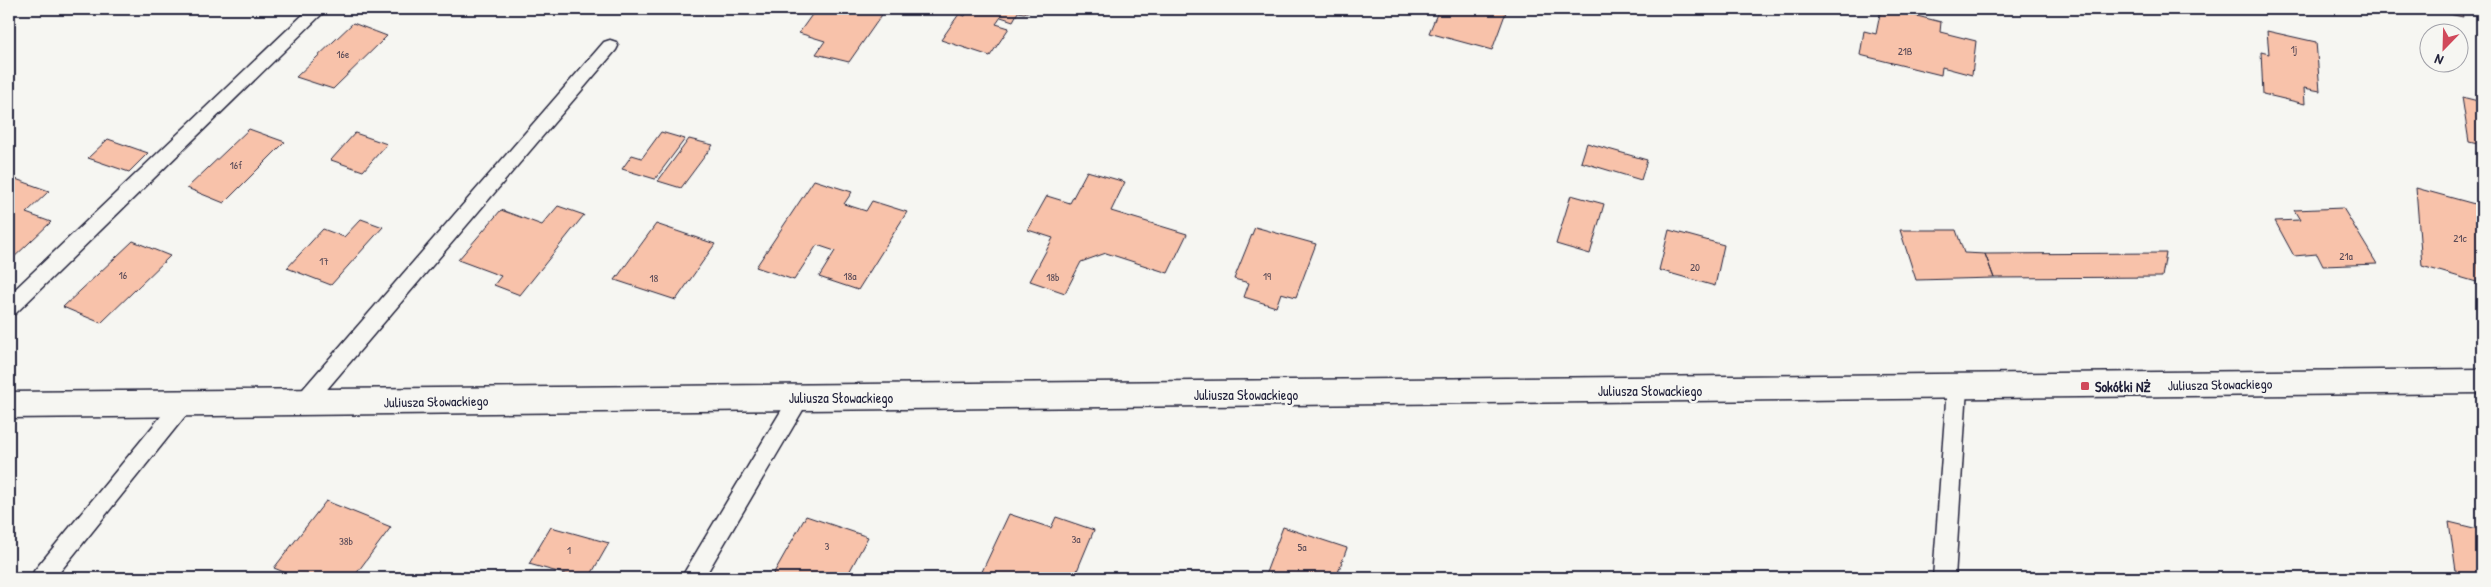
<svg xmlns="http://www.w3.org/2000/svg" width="2491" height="587" font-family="'Patrick Hand',sans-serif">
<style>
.building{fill:#f8c2aa;stroke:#22223b}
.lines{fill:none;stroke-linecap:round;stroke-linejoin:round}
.service-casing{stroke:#22223b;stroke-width:3}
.minor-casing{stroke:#22223b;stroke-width:3}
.service{fill:#f6f6f2;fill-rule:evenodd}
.minor{fill:#f6f6f2;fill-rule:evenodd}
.poi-dot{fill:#d1495b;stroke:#f6f6f2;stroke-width:2}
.labels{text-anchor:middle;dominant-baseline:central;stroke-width:5;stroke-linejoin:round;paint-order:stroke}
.number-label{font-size:11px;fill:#584a57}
.street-label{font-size:14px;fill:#22223b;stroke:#f6f6f2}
.poi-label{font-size:14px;font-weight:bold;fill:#22223b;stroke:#f6f6f2;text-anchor:start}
</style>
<rect width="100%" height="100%" fill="#f6f6f2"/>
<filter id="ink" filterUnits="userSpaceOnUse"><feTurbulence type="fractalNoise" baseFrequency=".02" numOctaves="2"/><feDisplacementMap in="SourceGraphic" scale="10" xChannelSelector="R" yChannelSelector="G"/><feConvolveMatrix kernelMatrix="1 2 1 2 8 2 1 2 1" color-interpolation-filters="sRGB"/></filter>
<g filter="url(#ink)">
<!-- building -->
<path class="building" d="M816 9H886L849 62 816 54 825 41 799 33Z
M969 9H1036L1024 13 1018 12 1013 21 1001 17 996 24 1009 28 990 56 941 40 959 14 965 16Z
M1439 9H1507L1492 50 1429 33Z
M1881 9H1889L1941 22 1940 32 1976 41 1972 75 1942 67 1941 75 1860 55 1864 31 1876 34Z
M2426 9H2461L2463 17Z
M353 23 387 36 333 89 296 77Z
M2267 31 2316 42 2320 91 2304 88 2305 104 2263 94 2261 52 2269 54Z
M2462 97 2482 102V145L2469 142Z
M249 129 285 142 224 203 187 188Z
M661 132 685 139 655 179 622 169 632 155 642 158Z
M355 133 387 144 363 171 331 160Z
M108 139 148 153 129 172 88 158Z
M689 139 713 145 681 188 658 181Z
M1587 143 1647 160 1641 180 1581 162Z
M1087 171 1125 182 1111 211 1187 234 1168 273 1106 253 1081 262 1065 293 1030 281 1053 238 1028 230 1047 196 1070 203Z
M10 177 49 191 26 213 51 222 9 262Z
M814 180 852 192 844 204 866 211 872 201 907 212 858 290 819 277 835 251 817 245 794 280 756 267Z
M2416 188 2482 206V263L2478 261 2480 283 2422 266Z
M1571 195 1604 204 1590 254 1556 244Z
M558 206 584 215 520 295 494 285 501 276 458 260 501 210 542 225Z
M2343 208 2377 264 2323 266 2317 254 2294 256 2275 221 2300 220 2294 210Z
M361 219 383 227 331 285 287 268 323 229 344 237Z
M656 224 715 244 676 300 615 280Z
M1255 227 1316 244 1296 297 1281 293 1276 307 1244 297 1249 283 1234 279Z
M1669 230 1724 245 1715 286 1659 270Z
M1900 230H1956L1964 253 1985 254 1994 278 1916 280Z
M133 241 170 256 101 323 63 307Z
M2166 253 2162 277 1994 278 1985 254Z
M326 501 391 527 353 578H298L274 568Z
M1009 514 1051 528 1056 517 1094 530 1074 578H979Z
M806 516 868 537 846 578H771Z
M2449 522 2482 530V578H2457Z
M551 527 609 543 589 578H579L529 564Z
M1283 527 1347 548 1336 578H1264Z"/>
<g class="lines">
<defs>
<path id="service" d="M309 9H327L16 313 9 315V295Z
M610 40 616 42 618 46 616 50 311 408 304 411 297 408 294 402 297 396 604 42Z
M1957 379 1964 382 1967 388 1955 578H1933L1947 388 1950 382Z
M800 388 807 391 810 397 807 403 704 578H681L793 391Z
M183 395 190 398 193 404 190 410 55 578H31L34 571 176 398Z"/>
<path id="minor" d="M2482 369V393L9 418V392Z"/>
</defs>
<!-- service casing -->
<use href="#service" class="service-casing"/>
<!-- minor casing -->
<use href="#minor" class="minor-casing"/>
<!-- service -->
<use href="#service" class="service"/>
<!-- minor -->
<use href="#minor" class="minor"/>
</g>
</g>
<!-- markers -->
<rect class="poi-dot" x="2080" y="381" width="10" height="10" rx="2.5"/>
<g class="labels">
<!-- number labels -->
<g class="number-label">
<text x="2294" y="49">1j</text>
<text x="1905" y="51">21B</text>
<text x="343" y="54">16e</text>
<text x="236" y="165">16f</text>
<text x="2460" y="238">21c</text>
<text x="2346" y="256">21a</text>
<text x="324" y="261">17</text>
<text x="1695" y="267">20</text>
<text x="123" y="275">16</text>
<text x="850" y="276">18a</text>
<text x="1267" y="276">19</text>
<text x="1053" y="277">18b</text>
<text x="654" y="278">18</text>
<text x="1076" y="539">3a</text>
<text x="346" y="541">38b</text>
<text x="827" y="546">3</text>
<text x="1302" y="547">5a</text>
<text x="569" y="550">1</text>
</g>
<!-- street labels -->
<g class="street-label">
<text transform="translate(2220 384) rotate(-1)">Juliusza Słowackiego</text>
<text x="1650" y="390">Juliusza Słowackiego</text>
<text x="1246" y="394">Juliusza Słowackiego</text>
<text x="841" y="397">Juliusza Słowackiego</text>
<text transform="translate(436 401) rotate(-1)">Juliusza Słowackiego</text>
</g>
<!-- poi labels -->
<g class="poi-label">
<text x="2095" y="386">Sokółki NŻ</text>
</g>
</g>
<!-- margin -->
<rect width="2491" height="587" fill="none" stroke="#f6f6f2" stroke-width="30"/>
<rect x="15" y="15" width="2461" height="557" fill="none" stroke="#22223b" stroke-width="2" filter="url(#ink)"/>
<!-- north arrow -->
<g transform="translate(2444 48) rotate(203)"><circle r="24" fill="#f6f6f2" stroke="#a1a1a9"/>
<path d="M0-4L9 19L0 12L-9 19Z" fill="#d1495b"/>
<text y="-8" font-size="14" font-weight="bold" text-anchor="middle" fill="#22223b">N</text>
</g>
</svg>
